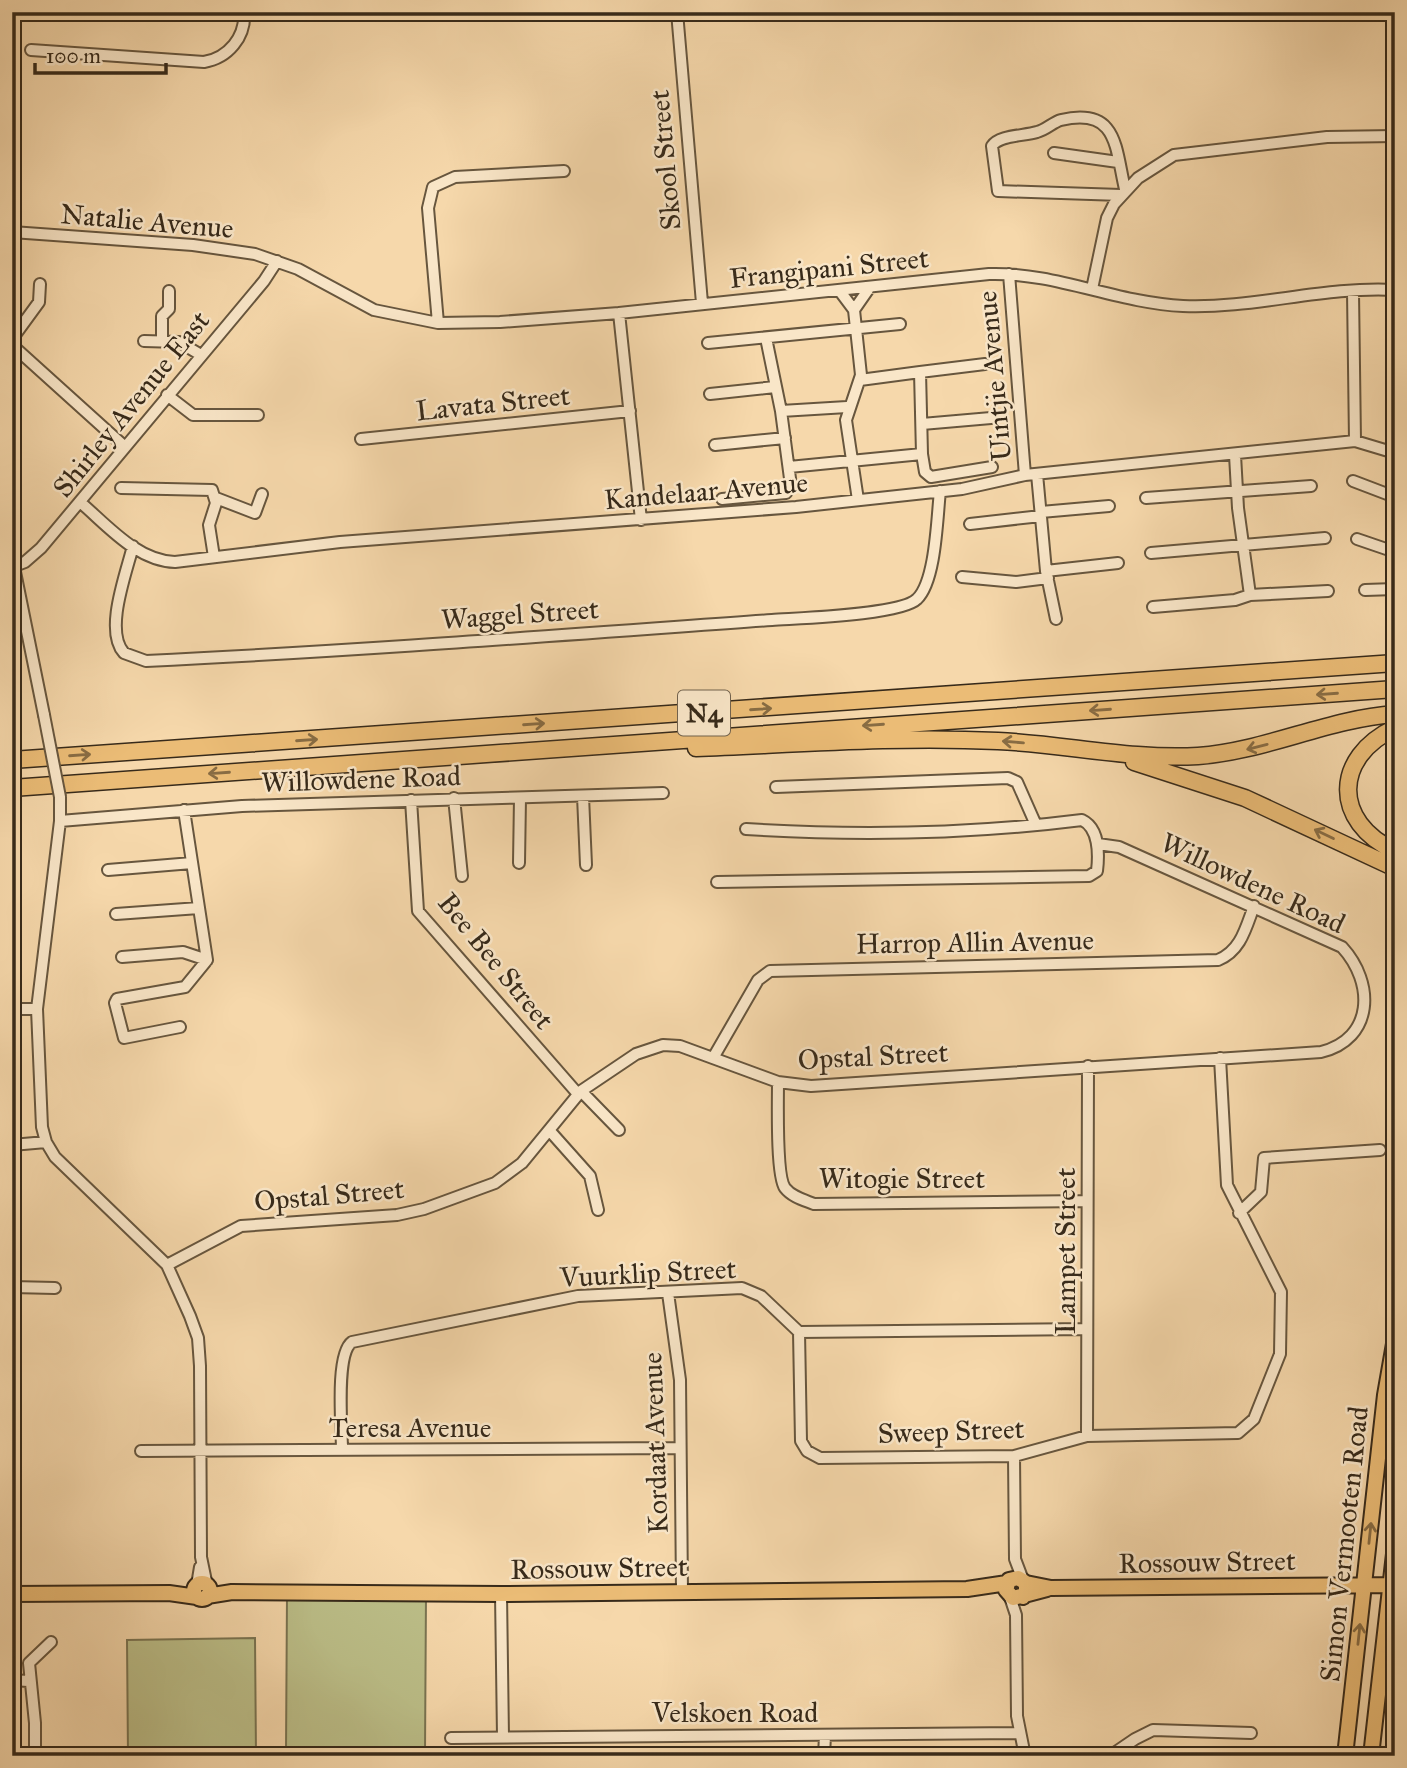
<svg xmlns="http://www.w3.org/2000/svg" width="1407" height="1768" font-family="'IM FELL Great Primer',serif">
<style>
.green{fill:#bcbf89;stroke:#7a7452;stroke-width:2}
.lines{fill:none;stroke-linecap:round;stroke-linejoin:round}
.minor-casing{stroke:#67563e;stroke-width:14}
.major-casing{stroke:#372a1a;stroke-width:18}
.highway-casing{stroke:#372a1a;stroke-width:19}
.minor{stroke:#f9e6c8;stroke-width:10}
.major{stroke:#ebbc76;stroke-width:14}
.highway{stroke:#ebbc76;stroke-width:16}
.minor-bridge-casing{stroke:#67563e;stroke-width:14;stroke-linecap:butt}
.minor-bridge{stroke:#f9e6c8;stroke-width:10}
.oneway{stroke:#886c43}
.labels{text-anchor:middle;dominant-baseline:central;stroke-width:5;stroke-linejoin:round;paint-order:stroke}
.shield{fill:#f9e6c8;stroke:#71624e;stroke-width:2}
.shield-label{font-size:26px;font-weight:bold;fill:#372a1a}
.street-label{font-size:28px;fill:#372a1a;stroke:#f9e6c8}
</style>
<rect width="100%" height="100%" fill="#f6d8ab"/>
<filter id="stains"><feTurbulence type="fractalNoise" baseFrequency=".00286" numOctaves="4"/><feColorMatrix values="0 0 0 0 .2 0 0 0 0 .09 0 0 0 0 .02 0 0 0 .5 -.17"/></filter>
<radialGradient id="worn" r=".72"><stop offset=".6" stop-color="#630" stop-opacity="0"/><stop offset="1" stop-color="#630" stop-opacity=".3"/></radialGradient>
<!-- green -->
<path class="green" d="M287 1595H426L425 1752 286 1751Z
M255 1638 256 1756H128L127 1640Z"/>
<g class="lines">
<defs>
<path id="minor" d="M677 12 702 303
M31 50 204 62C228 58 246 37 244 12
M1054 153 1118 162
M1121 195 998 191 992 146C999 135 1024 136 1037 132 1046 130 1053 122 1061 120 1118 107 1115 147 1125 189
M12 232 193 245 255 254 298 269 374 310 438 323 500 322 619 313 989 274C1055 272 1117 303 1183 306 1253 309 1324 286 1395 290
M1009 274 1025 475
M1092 289 1107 218 1114 204 1138 178 1174 155 1327 137 1395 136
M839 290 854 310 861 375 846 420 858 500
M1353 292 1355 441
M854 310 870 287
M619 313 641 520
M438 323 428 208 433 187 455 177 564 171
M12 339 39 302 40 284
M144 341 179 342 201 355
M162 341V316L169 309V291
M708 343 900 324
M12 345 125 447
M860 380 920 372
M710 394 775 387
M167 395 193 415H258
M781 411 847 407
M922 424 991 418
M361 439 630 411
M715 445 785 438
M922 454 920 372 985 364
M1235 455 1238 508 1250 595 1328 591
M789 467 922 454 925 472 931 477 992 467
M1037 474 1046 571 1056 619
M1353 481 1395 497
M121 488 212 490 216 503 209 525 214 557
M216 498 255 513 262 494
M1146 498 1311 486
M722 499 786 493 791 486 781 411 766 338
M80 502C107 525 137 561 175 562L340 542 796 507 962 489 1025 475 1355 441 1395 453
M1041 512 1109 506
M970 524 1041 516
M1357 539 1395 552
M133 546C126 574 104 631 124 653L146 661C355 651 563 635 772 620 799 618 901 615 917 599 936 581 937 517 940 491
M1151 553 1325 538
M12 567 25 562 41 548 264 281 277 261
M14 567 44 715
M1046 571 1118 563
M962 577 1016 582 1048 578
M1365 590 1395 589
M1153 607 1235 600 1250 595
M776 787 1008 778 1017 782 1036 825
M583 796 586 865
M60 797V821L37 1009 42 1127 46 1142 55 1157 167 1265 190 1316 198 1338 200 1366 201 1557 207 1586
M454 798 462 876
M411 800 418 911 578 1094
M60 821 242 806 663 793
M519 863 520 798
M108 870 192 863
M717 882 1089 876 1097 871C1099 854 1099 828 1082 820 971 834 857 836 746 829
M116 914 199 908
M122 957 183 952 207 960
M12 1009H37
M180 1027 124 1038 115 1003 117 999 185 987 207 960 184 810
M713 1058 758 980 770 971 1218 960C1241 951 1246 927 1254 906
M778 1082C778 1101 776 1176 785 1188 792 1197 804 1200 814 1204L1087 1201
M581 1091 619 1130
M549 1130 590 1176 598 1210
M12 1145 46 1142
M1239 1213 1261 1192 1264 1158 1380 1150
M167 1265 241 1226 397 1215 424 1209 495 1183 522 1163 581 1091 636 1054 663 1045 680 1046 778 1082 811 1086 1321 1052C1374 1039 1375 983 1342 947L1119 847 1098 844
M12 1287 55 1288
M668 1293 680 1380 682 1591
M799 1332 801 1441 807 1451 820 1458 1014 1456 1087 1436 1238 1433 1254 1419 1280 1354 1281 1292 1227 1185 1220 1058
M1087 1436 1088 1066
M342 1450C342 1428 335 1354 352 1342L578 1296 742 1288 761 1296 799 1332 1087 1329
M141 1451 680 1448
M1014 1456 1015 1559 1023 1580
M197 1585 200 1567
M501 1594 503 1737
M1010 1597 1016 1615 1017 1716 1025 1756
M12 1680 28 1681
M451 1738 1018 1733
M35 1756V1723L29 1663 51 1642
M824 1756 825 1735
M1110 1756 1135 1739 1153 1730 1251 1733"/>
<path id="major" d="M1026 1583 1051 1588 1390 1585
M194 1591a8 8 0 1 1 16 0a8 8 0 1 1-16 0Z
M12 1594 169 1593 197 1597
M207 1596 232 1592 501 1594 967 1589 1007 1583
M1023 1597 1026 1592V1583L1018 1578 1009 1580 1006 1590 1013 1598 1047 1589
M1345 1756 1385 1395 1395 1338
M1371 1756 1395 1545"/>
<path id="highway" d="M1395 728C1333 757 1332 822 1395 851
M696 748C797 744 897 736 998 741 1065 744 1131 760 1198 756 1266 751 1327 719 1395 714
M12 760 1395 663
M1134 762 1245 798 1395 868
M12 788 1395 689"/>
</defs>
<!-- minor casing -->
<use href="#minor" class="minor-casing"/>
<!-- major casing -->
<use href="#major" class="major-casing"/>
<!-- highway casing -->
<use href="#highway" class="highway-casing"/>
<!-- minor -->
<use href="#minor" class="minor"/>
<!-- major -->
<use href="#major" class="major"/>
<!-- highway -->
<use href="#highway" class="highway"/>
<defs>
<path id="minor-bridge" d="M44 715 60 797"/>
</defs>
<!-- minor-bridge casing -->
<use href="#minor-bridge" class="minor-bridge-casing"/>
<!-- minor-bridge -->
<use href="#minor-bridge" class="minor-bridge"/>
</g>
<!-- one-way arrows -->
<defs><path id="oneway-shaft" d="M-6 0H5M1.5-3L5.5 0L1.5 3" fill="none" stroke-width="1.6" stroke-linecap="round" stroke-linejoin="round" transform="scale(1.75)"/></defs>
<g class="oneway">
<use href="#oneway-shaft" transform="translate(1327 694) rotate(176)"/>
<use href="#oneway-shaft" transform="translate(761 709) rotate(-4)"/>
<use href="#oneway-shaft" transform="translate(1100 710) rotate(176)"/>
<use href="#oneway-shaft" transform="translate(534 724) rotate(-4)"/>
<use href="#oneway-shaft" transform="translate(873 725) rotate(176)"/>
<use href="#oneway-shaft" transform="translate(307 740) rotate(-4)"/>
<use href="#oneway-shaft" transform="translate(1013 742) rotate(-175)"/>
<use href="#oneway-shaft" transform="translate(1257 747) rotate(166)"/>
<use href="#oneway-shaft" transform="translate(80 755) rotate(-4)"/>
<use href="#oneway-shaft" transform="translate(219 773) rotate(176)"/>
<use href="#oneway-shaft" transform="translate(1324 834) rotate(-154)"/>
<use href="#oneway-shaft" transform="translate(1370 1533) rotate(-84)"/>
<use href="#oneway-shaft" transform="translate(1359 1634) rotate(-84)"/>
</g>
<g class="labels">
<!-- shield labels -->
<rect class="shield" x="678" y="690.5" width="52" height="45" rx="5"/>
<g class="shield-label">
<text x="704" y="713">N4</text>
</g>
<!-- street labels -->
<g class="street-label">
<text transform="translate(665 160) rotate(-95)">Skool Street</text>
<text transform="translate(147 221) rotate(5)">Natalie Avenue</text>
<text transform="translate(829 268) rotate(-6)">Frangipani Street</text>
<text transform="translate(994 376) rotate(-95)">Uintjie Avenue</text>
<text transform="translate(493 403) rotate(-6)">Lavata Street</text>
<text transform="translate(131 404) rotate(-51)">Shirley Avenue East</text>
<text transform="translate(706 491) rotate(-5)">Kandelaar Avenue</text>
<text transform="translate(520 614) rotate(-4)">Waggel Street</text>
<text transform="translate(361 779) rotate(-2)">Willowdene Road</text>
<text transform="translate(1253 883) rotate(25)">Willowdene Road</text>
<text transform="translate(975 942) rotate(-1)">Harrop Allin Avenue</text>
<text transform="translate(496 961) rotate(51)">Bee Bee Street</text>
<text transform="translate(873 1056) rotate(-3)">Opstal Street</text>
<text x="902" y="1178">Witogie Street</text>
<text transform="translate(329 1195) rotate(-5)">Opstal Street</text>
<text transform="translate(1065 1251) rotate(-90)">Lampet Street</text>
<text transform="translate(648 1273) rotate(-3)">Vuurklip Street</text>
<text x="410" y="1427">Teresa Avenue</text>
<text transform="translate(951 1431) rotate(-2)">Sweep Street</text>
<text transform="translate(655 1443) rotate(-92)">Kordaat Avenue</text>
<text transform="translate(1344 1544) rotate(-84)">Simon Vermooten Road</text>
<text transform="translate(1207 1562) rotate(-1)">Rossouw Street</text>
<text transform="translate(599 1568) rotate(-1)">Rossouw Street</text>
<text x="735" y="1712">Velskoen Road</text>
</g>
</g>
<!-- margin -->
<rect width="1407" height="1768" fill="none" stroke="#f6d8ab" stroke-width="42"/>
<rect x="14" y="14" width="1379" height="1740" fill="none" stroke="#372a1a" stroke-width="3.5"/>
<rect x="21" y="21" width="1365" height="1726" fill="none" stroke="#372a1a" stroke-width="2"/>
<!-- scale -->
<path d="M35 63v10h131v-10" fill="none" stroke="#372a1a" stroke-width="3.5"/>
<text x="46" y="63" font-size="21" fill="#372a1a" stroke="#f9e6c8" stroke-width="5" paint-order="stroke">100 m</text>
<rect width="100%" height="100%" filter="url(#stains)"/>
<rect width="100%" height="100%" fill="url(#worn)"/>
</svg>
